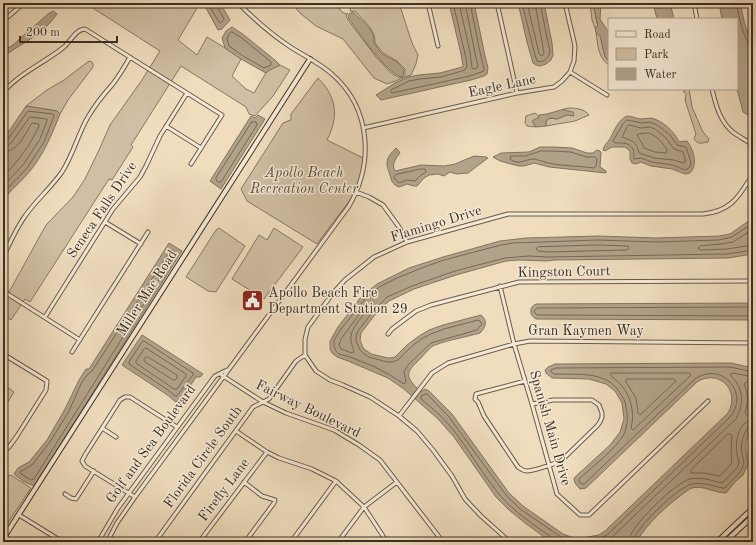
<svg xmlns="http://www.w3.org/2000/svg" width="756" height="545" font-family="'Old Standard TT',serif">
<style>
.green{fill:#d0bfa4;stroke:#867764}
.water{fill:#b2a289;stroke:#827460}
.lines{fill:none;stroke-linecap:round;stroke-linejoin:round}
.shore{stroke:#766856;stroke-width:1}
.street-casing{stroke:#685a4a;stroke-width:5}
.secondary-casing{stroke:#3b2f23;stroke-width:6}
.street{stroke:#f5e9d5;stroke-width:3}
.secondary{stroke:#f5e9d5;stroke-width:4}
.labels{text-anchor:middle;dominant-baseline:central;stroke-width:3;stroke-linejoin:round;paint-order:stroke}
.street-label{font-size:14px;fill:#3b2f23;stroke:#f5e9d5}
.park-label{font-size:14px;font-style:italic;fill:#594c3d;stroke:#f5e9d5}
.poi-label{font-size:14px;fill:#3b2f23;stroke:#f5e9d5;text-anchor:start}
</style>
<rect width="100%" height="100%" fill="#efddbe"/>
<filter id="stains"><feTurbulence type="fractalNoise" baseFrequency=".005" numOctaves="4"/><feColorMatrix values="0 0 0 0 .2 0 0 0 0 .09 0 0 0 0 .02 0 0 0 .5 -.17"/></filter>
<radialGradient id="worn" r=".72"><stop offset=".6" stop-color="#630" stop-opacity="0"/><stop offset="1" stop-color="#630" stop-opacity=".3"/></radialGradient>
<!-- green -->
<path class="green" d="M85 3H200L178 40 197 55 207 37 225 48 241 59 232 76 246 89 254 93 267 71 280 65 290 70 273 96 255 116 249 114 246 107 181 66 131 145 133 147 112 180 109 179 30 302 25 299 11 320 3 315V303L46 225 73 197 85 179 99 150 110 125 142 80 160 51Z
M291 3H335L342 12 346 14 348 13 346 16 348 20 376 57 391 73 398 77 402 78 405 76V69L397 61 383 53 375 43C376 30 364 21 356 12L350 11 351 6 350 3H395L401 9 412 43 418 55 416 64 411 75C403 77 395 82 387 84L374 78 343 39 316 26 301 14Z
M590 3H593V4L598 27 595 28 592 20Z
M596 33 600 35 605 57 609 62V65C598 58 598 45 596 33Z
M89 61 92 62 93 64V67L68 100 60 114 57 111 26 106 47 90 64 80Z
M318 78C337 97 339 117 327 140L365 159 356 192 317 244 247 201 241 189 283 123 291 120V114Z
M686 89H689L692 107 703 132 709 139 708 142C702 143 698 145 694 139L696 134 685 100 686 94 683 91H685Z
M569 108C576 108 585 109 589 115L575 121 546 126V121L550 118 557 119 567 115 564 109Z
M535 113 539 116 533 123 536 127 527 126 525 123 526 116Z
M219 228 245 246 216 292 208 291 186 277 216 230Z
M274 228 303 247 264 299 232 279 259 235 267 240Z
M4 385 14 392 3 410V387Z
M11 475 31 488 3 530V478Z"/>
<!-- water -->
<path class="water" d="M205 3H220L230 20 222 29 218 30 206 8Z
M449 3H474L485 56 488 68 487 74 484 76 471 80 381 100 376 95 395 83 408 77 419 75 440 73 462 67 463 66 461 54Z
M518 3H544L552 43 553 55 551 60 546 64 540 66 536 65 533 63 527 42Z
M593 3H601L600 19 609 33V62L605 57 600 36 596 33 595 28 598 26Z
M653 3H670L674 19H657Z
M719 3H740C743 14 745 33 753 41V118L743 112 737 89V19H722Z
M53 11 57 14C54 18 51 22 47 26 34 39 17 46 3 57V48L10 47 14 44 48 14Z
M350 13H354C360 18 372 29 374 37 374 38 374 42 374 43L382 54 397 62 404 70 403 76 402 77C386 74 359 32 349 19L348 16Z
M232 27 244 35 276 61 280 65 268 71 266 73 241 59 225 48 222 38 226 31Z
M26 106 57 111 60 114C52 134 44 154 30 171 21 182 10 190 3 201V140Z
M564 109V110L573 112 574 116 567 115 557 119 550 118 546 121V126L536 127 532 121 539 117V115L547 114Z
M258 115 265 119 221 189 210 181 251 116 255 118Z
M627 116C632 116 637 119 642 119 645 119 648 118 651 118 662 120 675 132 679 142L687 141C694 150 698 165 690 173L685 174 672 169 651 166 641 162 636 164 632 163 630 159V151L625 147H612L605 151 603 150C604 145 607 143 610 139 614 131 618 120 627 116Z
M540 147H553L572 148 587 153H593L597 150 600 151 601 153 600 167 606 171V173L549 167 534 163 524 166H519L511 164 500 161 493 157 501 153 529 152Z
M396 148 398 150 400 153C396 158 391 164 395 171L421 165 444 166 455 164 474 156 486 157 488 158 468 173 456 174 450 172 444 176 438 174 429 175 424 178 417 186H414L407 184 399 187C392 184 392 182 390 175 385 162 386 158 396 148Z
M753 218V254L728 258 554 260 547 261 519 260 506 261 456 275 414 289 389 301 374 316 361 333 360 340 363 348 371 354 388 358H391L395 357 407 345 419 336 429 330 443 325 481 315C488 321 486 327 480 333 466 337 448 340 435 345 430 347 425 354 421 358 405 373 404 376 421 392L425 389 429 391 452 414 509 493 523 506 563 534 574 538H582L599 535 605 531 728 413C741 391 719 368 697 382L586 488 580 489 575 483 574 478 610 445 620 432 624 419 622 403 615 391 606 384 589 379 552 378 546 373 545 370 548 367 555 364 731 363 753 368V427L747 438 746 442V452L748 464 743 475 736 481 726 493C715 493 703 485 692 488 689 489 686 492 684 493 666 506 648 523 636 542H551L525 523 509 510 496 497 454 437 438 419 404 389 388 378 348 361 337 357 332 353 330 349V341L338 327 354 306 362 296 377 284 409 268 443 257 500 241 526 238 598 236 656 238 719 236 730 234Z
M169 243 182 251 34 486 23 481 14 474 18 468 29 462 47 440 65 409 79 380 86 369H89Z
M753 303V320L536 319C529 315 529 307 536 304Z
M142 335 203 374 200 377H196L184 395 176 402 166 394 122 365Z"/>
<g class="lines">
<!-- shore -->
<path class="shore" d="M209 3 210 7 219 22 221 23 224 19 217 6V3
M453 3 466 58 467 66 465 70 462 71 441 77 420 79 409 81 391 90V92L392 93 470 76 484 71V68L481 57 470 3
M459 3 470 52 472 68 474 69 477 68 478 66 476 58 465 3
M522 3 535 55 537 61C543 63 548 59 550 52L540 3
M527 3 539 53 540 55 542 56 544 53 535 3
M737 3C737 10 744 41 750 44 751 44 752 44 753 44
M232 32 242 38 271 62V65L264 68 243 56 229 46 227 39 229 34Z
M627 120 642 123 650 122 657 125 670 135 677 145 686 147 691 162 690 167 687 169 685 170 673 165 652 162 641 158 634 159C634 156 634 152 633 149 630 142 621 143 615 143L613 141 623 124Z
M252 122H256L257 125 221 182H218L216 180V178Z
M629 125 641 128 650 127 655 129 666 138 674 149 683 152 685 159V162L683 163 674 160 654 158 639 153C636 140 633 142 622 137L627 127Z
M649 133C657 136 663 143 667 150L666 153 655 152 644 148C643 143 638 138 637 135L639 134Z
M3 141H6L8 139 28 111 53 114 54 116 44 142 27 168 6 190 3 194
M3 146H7L11 143 30 117 47 119V121L40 139 23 165 3 186
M541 151H552L571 152 586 157H595L597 159 596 166 594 168C580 166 566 166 553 164 546 163 540 160 534 159 525 159 519 166 510 159L511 156H525Z
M3 152C18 152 25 134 32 123L39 124V126C30 146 18 161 3 177
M421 169H425L426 172 421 175 415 181 407 180 399 183 395 179 394 177 395 175Z
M753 223 732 237 719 240 656 242 598 240 513 243 501 245 444 260 424 267 397 278 379 287 365 299 341 329 334 340V346L336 351 339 354 350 357 375 367 390 375 404 384 406 382 404 372 408 365 431 343 477 330 482 324 480 321 478 320 444 329 431 334 421 339 410 348 398 360 392 362H387L369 357 363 353 360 350 356 341V336L358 331 371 314 387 297 412 286 455 271 505 258 529 256 547 257 727 254 753 250
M753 229 733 242 720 244 700 246 698 248 700 250 727 249 753 245
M598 245 628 246 629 249 627 250 547 252 538 251 536 249 538 247Z
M172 250 175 252V254L34 479 31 480 21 474 20 472 32 465 50 442 69 411 82 382 88 374 92 371 170 251Z
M753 307 537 308 534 311 535 313 537 315 753 316
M363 311 364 314C358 322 349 331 351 342 352 345 353 348 354 352L352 353 341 349 339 345 341 339 361 312Z
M144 341 193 373V375L177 396H175L168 390 129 364V362L142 342Z
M146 348 186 374V376L177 389H174L136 363V361L144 349Z
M146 357H148L177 375V378L175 380H173L145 362 144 360Z
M611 373H689L691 375 633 430 631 428C635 413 631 396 621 385 618 381 614 379 611 376Z
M627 379H674L676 381 640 415 638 413 636 398 626 382Z
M753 383 746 382 744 384C749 395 748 403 745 413L747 415 753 414
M728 434H730L732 436 731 452 732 463 720 476 704 473H691V470Z
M553 542 551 537C533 524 514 512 499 494 484 476 472 455 458 436 448 422 435 410 421 399V396L425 394H427L449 417 506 495 520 509 561 537 573 542H581
M582 542 600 539 608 534 728 419C752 395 722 360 695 379L584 484H582L579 482V479C591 468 617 448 624 434 628 424 628 417 626 407 626 401 623 398 620 393 607 370 576 375 554 374L551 372V370L556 368 730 367 753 372
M605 542 612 537 736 419C744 404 744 388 731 376V374L733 373 753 377
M628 542C629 527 676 482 690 479 701 477 711 480 721 483L723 482C727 478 738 469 739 463 739 460 737 457 737 454 735 442 738 421 753 420
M633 542C634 529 679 486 692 484 702 482 713 486 723 488H725C730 482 741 473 743 466 745 462 743 458 742 454 740 443 743 436 748 427L753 425"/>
<defs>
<path id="street" d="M428 3 438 46
M497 3 517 93
M694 3 697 19
M3 21 24 3
M570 72 607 95
M712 89C716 106 720 122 734 133 740 137 747 141 753 145
M3 92C20 73 44 63 64 47 70 42 76 29 85 29L222 115 191 164
M166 126 201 148
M363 128 517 93 554 87 562 81 570 72 574 61 575 46 565 3
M356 192 369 197 383 205 399 227 407 242
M105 222 141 244
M3 257C9 245 15 231 23 219 34 202 50 189 62 172 73 155 78 134 88 117 95 105 103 95 112 85 119 76 125 66 130 57
M500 286 514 344 532 404 557 494 580 515H589L708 401
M3 291 80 340
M45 317 113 209 140 177 146 166 160 136 187 93
M388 334 392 329 416 311 431 305 519 282 753 281
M72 352 148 232
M3 354 47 381 46 390 17 436 9 447 3 452
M220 374 263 402 286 413 334 430 359 445 380 460 443 542
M525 381 476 394 475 399 478 402 484 416 518 467C521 469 523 471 527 471 533 471 554 464 561 461L597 426 600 422 602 417V413L599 405 592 400H553L532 404
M399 416 432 373 448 363 514 344 530 341 753 343
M102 428 116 437
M236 431 267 452 279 458 312 469 336 481 364 507 387 542
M244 482 262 496 275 500 274 503 245 542
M65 494 71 498 76 499 94 471
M135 497 85 466 82 461 85 455 120 400 125 397H130L177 427
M19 515 58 539 64 542
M98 542 118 508 212 380 215 376 227 370
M107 542 117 523 135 497 349 206C374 163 371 109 333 75 320 63 304 56 289 46 271 34 254 19 238 3
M155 542 253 407 269 399 296 361 305 355
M199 542 267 452
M291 542 336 481
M338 542 364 507 397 482
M510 542 481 516 465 499 452 476 433 450 417 431 399 416 370 397 343 385 330 380 316 371 305 355V339L308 327 333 293 345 280 374 257 407 242 508 214H703C732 211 739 196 753 174"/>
<path id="secondary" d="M3 539 310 59
M717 542 753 508
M725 542 753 516"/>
</defs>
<!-- street casing -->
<use href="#street" class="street-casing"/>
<!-- secondary casing -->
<use href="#secondary" class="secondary-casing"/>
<!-- street -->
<use href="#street" class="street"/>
<!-- secondary -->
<use href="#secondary" class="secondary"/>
</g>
<!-- icons -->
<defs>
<symbol id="civic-square" viewBox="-11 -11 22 22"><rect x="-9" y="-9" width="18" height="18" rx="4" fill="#8f2418" stroke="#f5e9d5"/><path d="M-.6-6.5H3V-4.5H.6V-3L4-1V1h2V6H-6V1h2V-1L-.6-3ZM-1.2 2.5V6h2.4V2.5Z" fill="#fff"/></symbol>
</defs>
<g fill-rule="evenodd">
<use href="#civic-square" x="240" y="288" width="25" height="25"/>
</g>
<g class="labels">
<!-- street labels -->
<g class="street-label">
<text transform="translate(502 86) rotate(-12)">Eagle Lane</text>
<text transform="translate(102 210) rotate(-56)">Seneca Falls Drive</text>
<text transform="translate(436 224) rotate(-17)">Flamingo Drive</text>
<text transform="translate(564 272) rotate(-1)">Kingston Court</text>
<text transform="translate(147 293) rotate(-57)">Miller Mac Road</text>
<text x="586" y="331">Gran Kaymen Way</text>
<text transform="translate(308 409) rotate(26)">Fairway Boulevard</text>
<text transform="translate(550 428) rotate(74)">Spanish Main Drive</text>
<text transform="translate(151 444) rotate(-54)">Golf and Sea Boulevard</text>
<text transform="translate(203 457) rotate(-54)">Florida Circle South</text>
<text transform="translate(224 490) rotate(-53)">Firefly Lane</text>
</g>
<!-- park labels -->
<g class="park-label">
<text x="304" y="173">Apollo Beach<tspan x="304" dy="16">Recreation Center</tspan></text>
</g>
<!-- poi labels -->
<g class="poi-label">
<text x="268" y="293">Apollo Beach Fire<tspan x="268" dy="16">Department Station 29</tspan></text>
</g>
</g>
<!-- margin -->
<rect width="756" height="545" fill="none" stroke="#efddbe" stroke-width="16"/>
<rect x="4" y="4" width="748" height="537" fill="none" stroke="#3b2f23" stroke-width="2"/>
<rect x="8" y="8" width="740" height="529" fill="none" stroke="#3b2f23"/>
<!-- legend -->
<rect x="608" y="18" width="130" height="72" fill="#f5e9d5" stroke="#ab9f8e"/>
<rect x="616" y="31" width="20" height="6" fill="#f5e9d5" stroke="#ab9f8e"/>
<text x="644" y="38" font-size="12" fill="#3b2f23">Road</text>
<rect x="616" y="48" width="20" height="12" fill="#d0bfa4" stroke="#ab9f8e"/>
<text x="644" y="58" font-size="12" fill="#3b2f23">Park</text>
<rect x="616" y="68" width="20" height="12" fill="#b2a289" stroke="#ab9f8e"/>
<text x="644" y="78" font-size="12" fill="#3b2f23">Water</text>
<!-- scale -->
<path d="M20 36v6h97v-6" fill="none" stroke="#3b2f23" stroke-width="2"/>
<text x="26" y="36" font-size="12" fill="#3b2f23" stroke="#f5e9d5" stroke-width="3" paint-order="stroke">200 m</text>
<rect width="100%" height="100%" filter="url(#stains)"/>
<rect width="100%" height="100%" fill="url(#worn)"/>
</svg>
